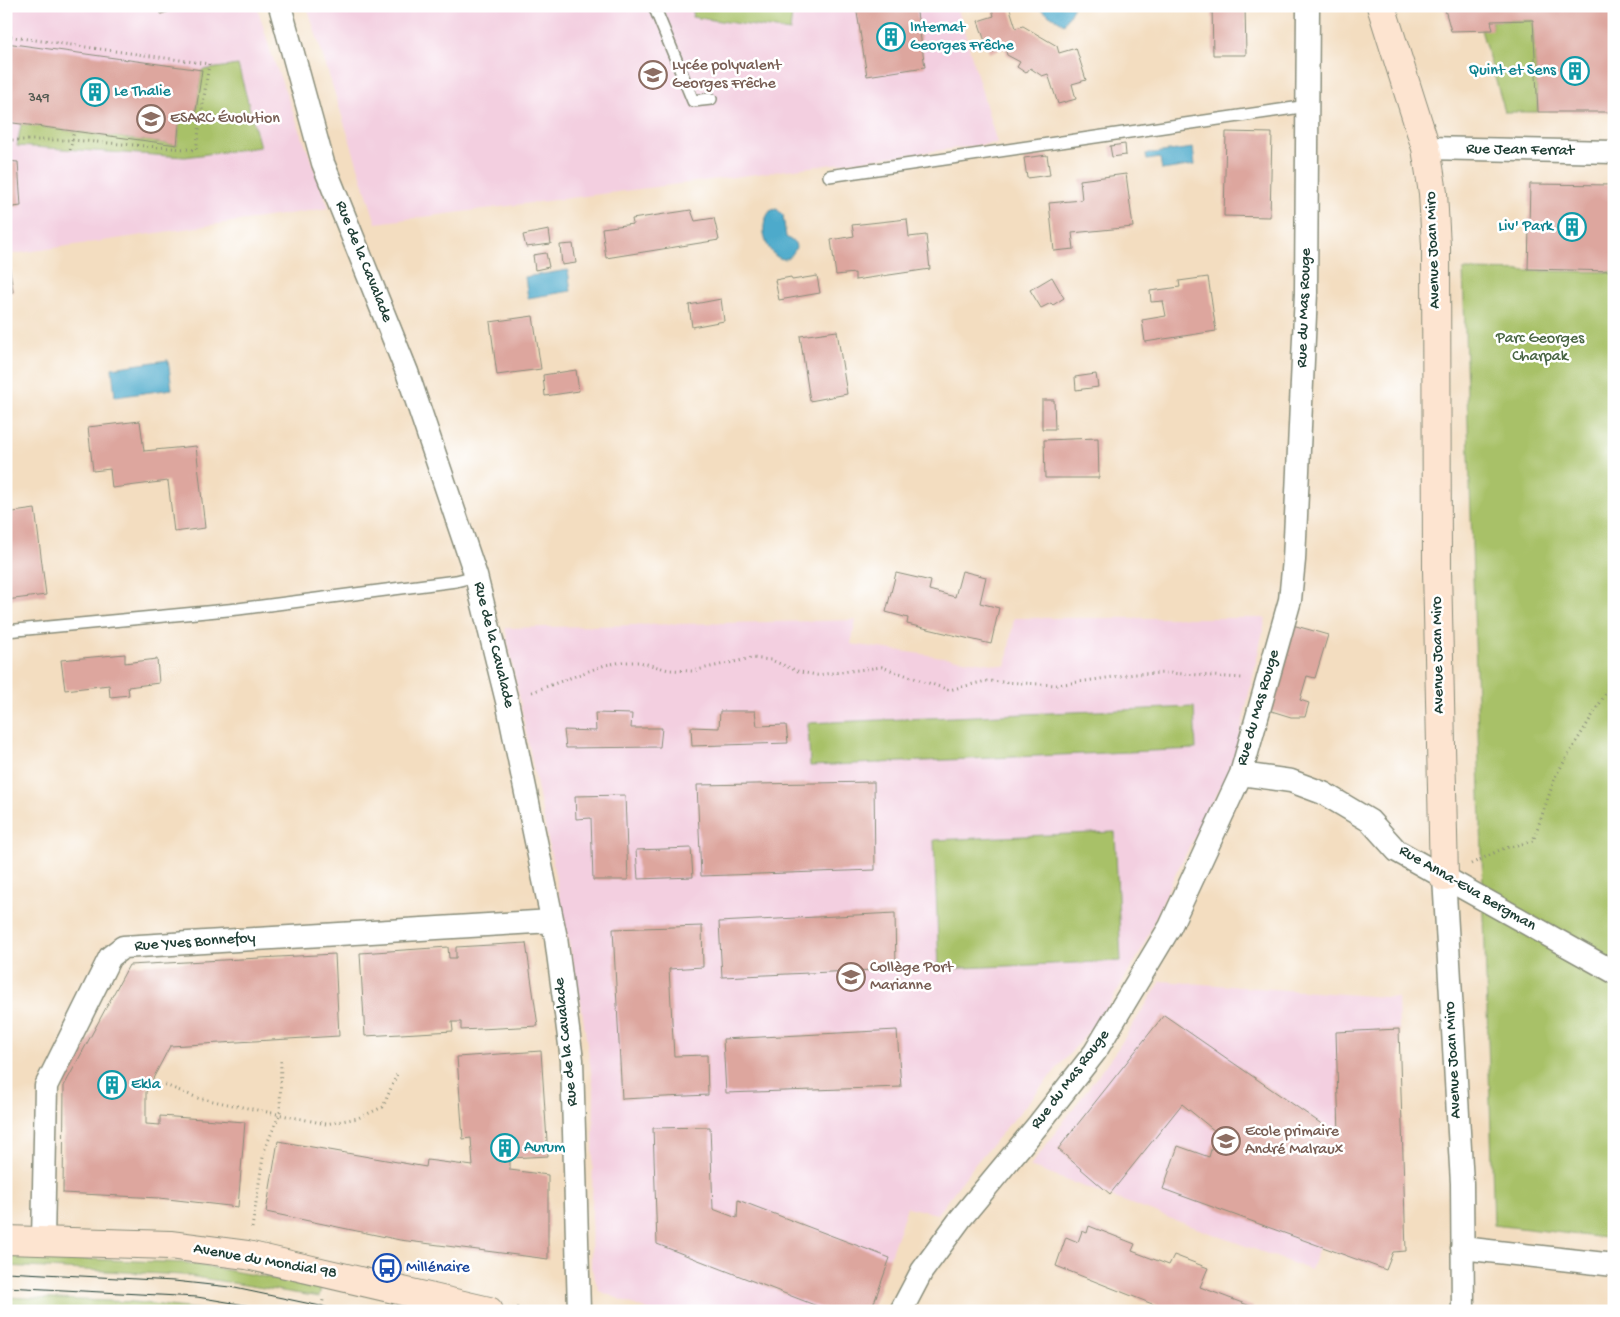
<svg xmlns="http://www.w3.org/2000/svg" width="1620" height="1317" font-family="'Gochi Hand',sans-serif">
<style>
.built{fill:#f3cfe0}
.green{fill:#a8c167;stroke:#647f4e}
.water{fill:#4daacb;stroke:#367480}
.building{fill:#dda69e}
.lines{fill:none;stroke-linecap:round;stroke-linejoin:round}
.lane-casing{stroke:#898d7a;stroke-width:14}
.street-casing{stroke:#898d7a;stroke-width:25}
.secondary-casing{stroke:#898d7a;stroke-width:30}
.path{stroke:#898d7a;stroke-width:3;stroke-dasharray:1 4;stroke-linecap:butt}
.lane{stroke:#fff;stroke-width:11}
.street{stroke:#fff;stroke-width:22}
.secondary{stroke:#fde4d0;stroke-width:28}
.tram{stroke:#1f3d34;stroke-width:1}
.labels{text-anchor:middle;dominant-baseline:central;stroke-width:5;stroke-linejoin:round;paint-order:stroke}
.number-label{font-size:14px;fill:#4e574e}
.culture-label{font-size:16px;fill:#0d838f;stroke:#fff;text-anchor:start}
.education-label{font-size:16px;fill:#785e54;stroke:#fff;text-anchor:start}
.street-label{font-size:16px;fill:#1f3d34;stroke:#fff}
.park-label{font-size:16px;fill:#486543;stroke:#fff}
.transit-label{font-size:16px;fill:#164399;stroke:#fff;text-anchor:start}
</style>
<rect width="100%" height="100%" fill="#fff"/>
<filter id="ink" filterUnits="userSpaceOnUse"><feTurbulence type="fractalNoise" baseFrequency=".02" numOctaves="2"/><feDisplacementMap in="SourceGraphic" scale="10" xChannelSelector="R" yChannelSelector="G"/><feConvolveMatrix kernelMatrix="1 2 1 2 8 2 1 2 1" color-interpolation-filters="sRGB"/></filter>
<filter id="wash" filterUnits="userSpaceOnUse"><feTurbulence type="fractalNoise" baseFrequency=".0096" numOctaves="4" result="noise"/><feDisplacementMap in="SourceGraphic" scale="20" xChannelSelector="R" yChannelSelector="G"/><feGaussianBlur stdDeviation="1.12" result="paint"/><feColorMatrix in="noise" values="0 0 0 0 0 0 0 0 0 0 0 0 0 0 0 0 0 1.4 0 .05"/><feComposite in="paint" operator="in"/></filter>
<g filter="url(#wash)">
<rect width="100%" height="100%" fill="#f3ddc0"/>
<!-- built -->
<path class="built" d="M6 6H257L271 53 329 208 6 255Z
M307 6H957L997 143 376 223Z
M1014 618H1266L1234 761 1170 885 1141 951 1103 1015 976 1163 937 1214 907 1207 871 1311H650L599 1291 591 1267 594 1092 581 1003 505 628 856 620 851 644 1006 666Z
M1161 981 1398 998 1406 1251 1393 1252 1386 1270 1319 1247 1311 1270 1030 1167 1118 1048Z"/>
<!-- green -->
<path class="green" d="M694 6H793L790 31 692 17Z
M1533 20 1538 112H1505L1481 30 1493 29 1491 21Z
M238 65 260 147 185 157 17 146 21 124 177 145 180 117 195 118 202 70Z
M1463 270 1614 272V1239L1494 1225Z
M1194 707 1196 749 810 766 808 723Z
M1115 832 1121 961 939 969 934 840Z
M6 1256 187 1263 321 1287 319 1297 183 1275 6 1266Z
M6 1297 135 1302 212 1311H75L6 1304Z"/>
<!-- water -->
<path class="water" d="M1035 6H1074L1064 24Z
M1193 148 1195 165 1162 170 1160 158 1147 160 1146 154Z
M777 209 783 215 786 237 795 243 796 247C783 281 749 234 771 210Z
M568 270 571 291 528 298 525 277Z
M168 360 172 389 115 397 112 368Z"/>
<g id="blocks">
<!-- building -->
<path class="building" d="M160 6H183V7L161 14Z
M856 6H916L925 67 867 76Z
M991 6H1009L1016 28 1023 26 1057 46 1059 53 1076 48 1086 80 1072 84 1076 99 1058 104 1048 74 1042 76 1030 68 1026 73 1017 67 1020 62 1007 55 1005 48 989 53 978 21 994 16Z
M1212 6H1245L1246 55H1213Z
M1444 6H1614V112H1538L1533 20 1491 21 1493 30 1451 31Z
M6 43 202 70 195 118 180 117 177 145 6 122Z
M1226 132 1272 133 1270 217 1224 216Z
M1125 144 1126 155 1112 157 1110 146Z
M1047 155 1050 175 1027 178 1024 158Z
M6 161 18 162 21 206 6 208Z
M1126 174 1133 227 1072 233 1074 249 1054 251 1049 203 1082 200 1080 180Z
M1530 184 1614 185V271L1528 269Z
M691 210 695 221 714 218 719 240 606 258 602 228 633 224 632 219Z
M907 219 909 237 926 235 930 269 855 280V273L836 275 831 240 854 236 852 225Z
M549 230 551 244 526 247 523 235Z
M573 244 576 263 562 265 560 245Z
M546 253 549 267 535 270 533 255Z
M9 263 13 292 6 293V264Z
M817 276 820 293 779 300 775 280 791 277 792 280Z
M1052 277 1064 298 1053 305 1051 303 1041 308 1030 290Z
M1208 277 1216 331 1145 342 1142 320 1166 316 1163 301 1151 302 1150 291 1180 287 1179 281Z
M721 299 724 321 692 327 689 305Z
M533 316 541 369 497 375 490 322Z
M837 331 847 394 810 401 800 336Z
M576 370 579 391 545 396 543 375Z
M1096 374 1098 387 1076 390 1075 377Z
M1042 400H1054L1055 429H1042Z
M140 421 144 451 196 446 205 528 174 532 168 481 112 488 110 469 93 471 88 427Z
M1098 438 1099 478H1045L1044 440Z
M35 509 46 595 6 600V513Z
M962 571 986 577 980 603 999 608 991 644 907 624 908 618 886 612 896 573 931 581 929 590 955 597Z
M1289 624 1328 635 1315 678 1307 676 1300 700 1309 703 1305 717H1291L1265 709Z
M125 654V663L157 659 159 683 128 687 129 695 110 697 109 685 65 690 61 660Z
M720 711H755L757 726 786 725 788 743 692 746 691 727 719 728Z
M595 713 632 714 631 728H662L660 747 566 748 564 730 596 731Z
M874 782 875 870 701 876 697 785Z
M625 795 628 880H593L591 818 576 819 575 796Z
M691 848 693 877 638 879 636 850Z
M895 913 896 969 722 977 719 922Z
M702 926 703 967 669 969 674 1056 707 1055 708 1095 622 1099 613 929Z
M526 943 538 1026 461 1030V1022H452L453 1031 365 1036 360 953 448 947 449 958H456V947Z
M335 954 339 1036 170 1046 146 1092V1124L160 1125V1116L245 1122 238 1207 159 1198 63 1193 64 1086 129 965Z
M1164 1015 1339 1136 1336 1032 1399 1029 1406 1251 1393 1252 1386 1270 1163 1189 1178 1146 1209 1157 1216 1132 1182 1104 1110 1194 1058 1149Z
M897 1030 901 1087 726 1093 723 1039Z
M541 1051 548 1156 510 1158V1170L548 1175V1259L400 1240 266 1212 278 1141 426 1167 427 1160 473 1166 471 1138 463 1139 457 1057Z
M710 1127 713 1209 737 1218 738 1200 890 1258 871 1311H830L657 1244 653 1128Z
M1089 1226 1135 1244 1132 1251 1169 1265 1174 1255 1208 1268 1200 1287 1253 1307 1252 1311H1170L1056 1266 1066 1237 1078 1242 1082 1231 1087 1233Z"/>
</g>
</g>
<g filter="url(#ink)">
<use href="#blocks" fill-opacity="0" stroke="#898d7a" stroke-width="1"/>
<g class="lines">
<defs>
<path id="lane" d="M654 6 693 101 711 99
M829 176 1308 106
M6 631 238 609 456 581 476 576"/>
<path id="street" d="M280 6 323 163 407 372 476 576 507 701 556 938 572 1060 579 1311
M1426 148 1614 152
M1241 774 1291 781 1323 793 1370 821 1397 851 1614 972
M1444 877 1462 1183 1463 1311
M43 1241 46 1086 110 957 123 947 552 921
M1462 1248 1614 1265
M901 1311 922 1271 961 1218 1038 1125 1095 1052 1170 927 1241 774 1290 600 1294 560 1306 293 1308 6"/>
<path id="secondary" d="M1381 6 1426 148 1433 193 1436 246 1437 569 1444 877
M6 1240 170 1245 247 1255 489 1311"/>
</defs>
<!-- lane casing -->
<use href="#lane" class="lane-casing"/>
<!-- street casing -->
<use href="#street" class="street-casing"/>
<!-- secondary casing -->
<use href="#secondary" class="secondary-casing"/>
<!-- path -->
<path class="path" d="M6 36 209 64 196 150 72 140H6
M70 150 74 131
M532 692 605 665 622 662H639L669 670 692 671 752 658 771 660 800 672 817 675 882 667 949 690 986 681 1057 685 1135 674 1169 673 1242 678
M1471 864 1502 849 1533 841 1556 775 1614 680
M165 1085 198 1098 326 1124 358 1118 383 1107 397 1074
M252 1228 264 1151 280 1113 281 1058
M517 1308 528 1311
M321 1311 323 1300"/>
<!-- lane -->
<use href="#lane" class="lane"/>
<!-- street -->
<use href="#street" class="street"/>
<!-- secondary -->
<use href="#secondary" class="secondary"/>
<!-- tram -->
<path class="tram" d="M6 1272 174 1281 230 1287 344 1311
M6 1287 197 1297 281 1311"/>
</g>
</g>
<!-- icons -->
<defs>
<symbol id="building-ring" viewBox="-11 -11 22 22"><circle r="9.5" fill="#fff" stroke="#0f9aa8" stroke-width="1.5"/><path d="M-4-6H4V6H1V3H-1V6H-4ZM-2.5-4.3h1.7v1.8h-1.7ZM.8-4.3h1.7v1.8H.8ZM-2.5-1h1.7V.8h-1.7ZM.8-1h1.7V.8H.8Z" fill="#0f9aa8"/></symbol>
<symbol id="school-ring" viewBox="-11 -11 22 22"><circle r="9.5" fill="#fff" stroke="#8d6e63" stroke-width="1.5"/><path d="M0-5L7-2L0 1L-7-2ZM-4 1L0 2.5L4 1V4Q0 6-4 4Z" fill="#8d6e63"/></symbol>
<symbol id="university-ring" viewBox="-11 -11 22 22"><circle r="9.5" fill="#fff" stroke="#8d6e63" stroke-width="1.5"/><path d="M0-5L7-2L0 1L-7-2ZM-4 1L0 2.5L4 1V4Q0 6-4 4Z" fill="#8d6e63"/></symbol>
<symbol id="bus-ring" viewBox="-11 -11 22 22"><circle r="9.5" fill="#fff" stroke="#1a4fb4" stroke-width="1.5"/><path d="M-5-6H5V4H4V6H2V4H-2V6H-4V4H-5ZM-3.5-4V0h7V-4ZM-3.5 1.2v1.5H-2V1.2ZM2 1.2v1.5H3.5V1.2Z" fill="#1a4fb4"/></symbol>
</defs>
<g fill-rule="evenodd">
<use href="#building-ring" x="875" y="21" width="32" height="32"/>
<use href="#building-ring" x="1559" y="55" width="32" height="32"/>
<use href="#school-ring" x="637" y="59" width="32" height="32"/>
<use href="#building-ring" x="79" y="76" width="32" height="32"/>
<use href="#university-ring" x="135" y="103" width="32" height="32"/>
<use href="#building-ring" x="1556" y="211" width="32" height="32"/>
<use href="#school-ring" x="835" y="961" width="32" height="32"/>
<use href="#building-ring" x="96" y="1069" width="32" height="32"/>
<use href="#school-ring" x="1210" y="1125" width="32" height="32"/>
<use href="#building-ring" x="489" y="1132" width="32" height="32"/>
<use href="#bus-ring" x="371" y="1252" width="32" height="32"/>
</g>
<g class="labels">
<!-- number labels -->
<g class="number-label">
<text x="39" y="98">349</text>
</g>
<!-- culture labels -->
<g class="culture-label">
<text x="910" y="28">Internat<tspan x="910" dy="18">Georges Frêche</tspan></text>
<text x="1556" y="71" text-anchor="end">Quint et Sens</text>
<text x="114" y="92">Le Thalie</text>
<text x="1553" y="227" text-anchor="end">Liv' Park</text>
<text x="131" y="1085">Ekla</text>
<text x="524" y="1148">Aurum</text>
</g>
<!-- education labels -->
<g class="education-label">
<text x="672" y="66">Lycée polyvalent<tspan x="672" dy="18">Georges Frêche</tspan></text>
<text x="170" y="119">ESARC Évolution</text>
<text x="870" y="968">Collège Port<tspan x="870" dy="18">Marianne</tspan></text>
<text x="1245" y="1132">Ecole primaire<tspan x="1245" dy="18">André Malraux</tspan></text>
</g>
<!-- street labels -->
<g class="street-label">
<text transform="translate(1520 151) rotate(1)">Rue Jean Ferrat</text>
<text transform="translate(1434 250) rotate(-92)">Avenue Joan Miro</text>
<text transform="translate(363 262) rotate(68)">Rue de la Cavalade</text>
<text transform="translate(1305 308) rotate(-88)">Rue du Mas Rouge</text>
<text transform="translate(493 645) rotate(76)">Rue de la Cavalade</text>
<text transform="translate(1439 655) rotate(-91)">Avenue Joan Miro</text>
<text transform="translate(1259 708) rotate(-74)">Rue du Mas Rouge</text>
<text transform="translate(1467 889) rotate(30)">Rue Anna-Eva Bergman</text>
<text transform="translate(195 943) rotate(-4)">Rue Yves Bonnefoy</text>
<text transform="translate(567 1042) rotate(-96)">Rue de la Cavalade</text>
<text transform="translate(1454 1060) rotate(-93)">Avenue Joan Miro</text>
<text transform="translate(1071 1080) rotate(-53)">Rue du Mas Rouge</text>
<text transform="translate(265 1262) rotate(10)">Avenue du Mondial 98</text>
</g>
<!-- park labels -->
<g class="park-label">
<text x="1540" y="339">Parc Georges<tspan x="1540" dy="18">Charpak</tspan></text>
</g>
<!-- transit labels -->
<g class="transit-label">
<text x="406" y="1268">Millénaire</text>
</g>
</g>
<!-- margin -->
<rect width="1620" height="1317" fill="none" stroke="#fff" stroke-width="25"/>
</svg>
